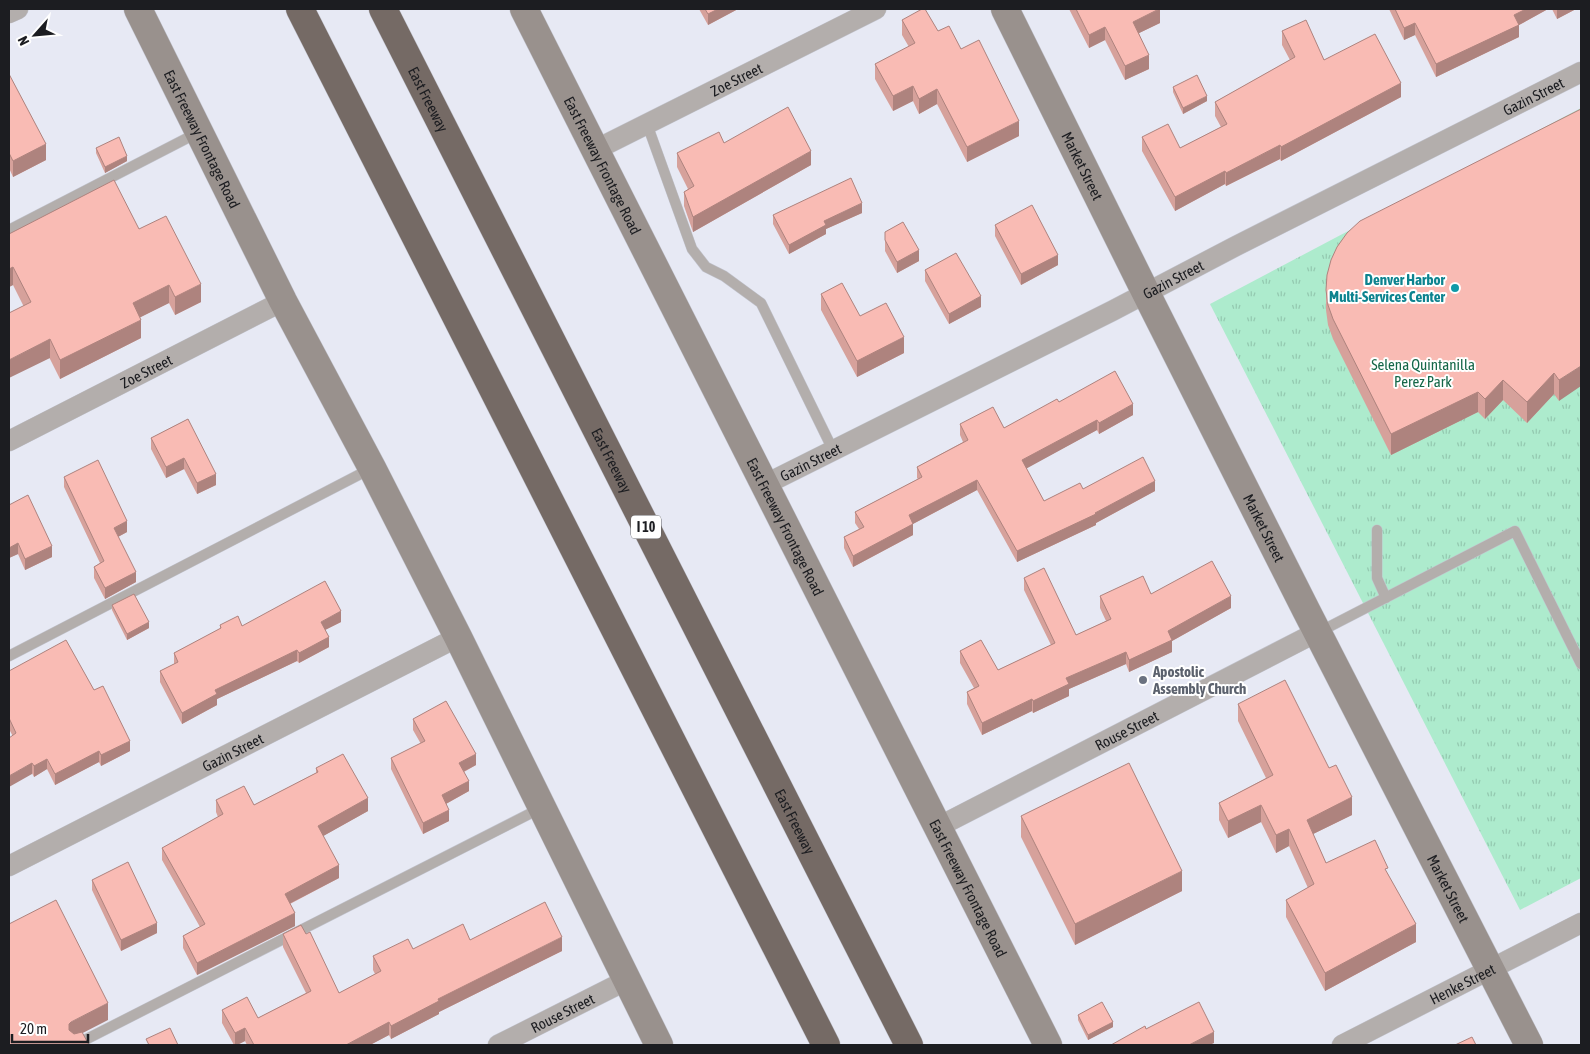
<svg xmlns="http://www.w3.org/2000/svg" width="1590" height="1054" font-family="'Asap Condensed',sans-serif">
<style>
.park{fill:url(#park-tufts)}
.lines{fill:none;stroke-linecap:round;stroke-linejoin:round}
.lane-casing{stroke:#c2c4ce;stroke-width:11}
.street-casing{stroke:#c2c4ce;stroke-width:21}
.secondary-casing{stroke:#c2c4ce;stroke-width:29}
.highway-casing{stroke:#c2c4ce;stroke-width:29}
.lane{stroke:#b3aeac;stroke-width:10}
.street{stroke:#b3aeac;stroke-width:20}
.secondary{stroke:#99918d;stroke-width:28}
.highway{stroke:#756a65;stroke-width:28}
.wall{fill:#d6a19b}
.shaded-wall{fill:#ae837e}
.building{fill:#f9bbb4;stroke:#ae837e}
.culture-dot{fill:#0f9aa8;stroke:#fff;stroke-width:2}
.worship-dot{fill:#6b7280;stroke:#fff;stroke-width:2}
.labels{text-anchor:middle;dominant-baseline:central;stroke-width:4;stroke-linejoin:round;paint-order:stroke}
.shield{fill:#fff;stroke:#606164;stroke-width:1}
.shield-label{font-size:14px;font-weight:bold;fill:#1c1d21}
.street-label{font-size:15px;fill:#1c1d21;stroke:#fff}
.culture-label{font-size:15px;font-weight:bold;fill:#0d838f;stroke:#fff;text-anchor:end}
.park-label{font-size:15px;fill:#156748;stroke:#fff}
.worship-label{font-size:15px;font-weight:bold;fill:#5b616d;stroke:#fff;text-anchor:start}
</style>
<defs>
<pattern id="park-tufts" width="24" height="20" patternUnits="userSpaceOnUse" patternTransform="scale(1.25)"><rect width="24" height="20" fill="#adebcd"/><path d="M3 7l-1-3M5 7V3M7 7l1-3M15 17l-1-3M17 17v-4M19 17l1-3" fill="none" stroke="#94c9b0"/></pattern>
</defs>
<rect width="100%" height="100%" fill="#e7e9f4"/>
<!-- park -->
<path class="park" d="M1581 108V878L1520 910 1210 304Z"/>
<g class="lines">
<defs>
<path id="lane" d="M647 124 692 249 706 267 724 276 761 303 833 450
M9 230 199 132
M1377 530V578L1386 598
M1319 632 1515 531 1581 664
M9 656 372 468
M75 1045 541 808"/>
<g id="street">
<path d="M9 13 18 9"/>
<path id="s1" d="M595 150 876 9"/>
<path id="s2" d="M9 441 283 301"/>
<path id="s3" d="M764 485 1112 311 1236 246 1581 72"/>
<path id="s4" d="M938 827 1317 632"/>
<path id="s5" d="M9 866 458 637"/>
<path id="s6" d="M498 1045 627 980"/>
<path id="s7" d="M1342 1045 1581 923"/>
</g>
<g id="secondary">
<path id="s8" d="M138 9 283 301 372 468 458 637 659 1045"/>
<path id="s9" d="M524 9 1048 1045"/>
<path id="s10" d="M1005 9 1146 293 1306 610 1529 1045"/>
</g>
<g id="highway">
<path d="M300 9 826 1045"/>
<path id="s11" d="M383 9 909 1045"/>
</g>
</defs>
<!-- lane casing -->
<use href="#lane" class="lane-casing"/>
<!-- street casing -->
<use href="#street" class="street-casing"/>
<!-- secondary casing -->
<use href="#secondary" class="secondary-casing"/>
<!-- highway casing -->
<use href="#highway" class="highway-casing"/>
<!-- lane -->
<use href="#lane" class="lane"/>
<!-- street -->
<use href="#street" class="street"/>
<!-- secondary -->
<use href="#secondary" class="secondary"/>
<!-- highway -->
<use href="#highway" class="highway"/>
</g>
<!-- wall -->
<path class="wall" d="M699 9H738L708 25Z
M1069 9H1159L1160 23 1139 33 1149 69 1125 80 1105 40 1089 48Z
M1389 9H1548L1519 25V37L1436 77 1415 35 1404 40Z
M1552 9H1576L1557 19Z
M902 20 938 31 961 49 1019 136 967 162 937 104 919 114 913 101 893 111 875 79V64L909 47 902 35Z
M1282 31 1324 60 1401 97 1281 161 1280 159 1226 186 1225 184 1175 211 1142 151V137L1180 148 1221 127 1215 116V102L1290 60 1282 45Z
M9 74 46 160 13 177 9 168Z
M1173 87 1207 101 1183 114 1173 92Z
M1581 109 1559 401 1554 394 1527 423 1503 400 1485 419 1478 412 1391 455 1333 339 1328 325 1326 310V290Z
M724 143 811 165 693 232 684 206V192L688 189 677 167V153Z
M96 148 127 161 105 173 96 153Z
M862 213 826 229V234L789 254 773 224V215Z
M995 225 1058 265 1021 285 995 236Z
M139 229 201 302 175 315 169 303 140 317 141 338 60 379 13 285 9 287V234Z
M885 232 919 261 897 273 885 251Z
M925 270 981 307 949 324 925 281Z
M821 294 904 353 857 377 821 310Z
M1059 402 1133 415 1099 434 1097 430 1026 468 1044 501 1083 489 1155 491 1096 523V525L1017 562 977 490 913 524V535L853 567 844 548V537L859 529 855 523V512L918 479 917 478V467L963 442 960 435V424L1004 428Z
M188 419 216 485 197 494 184 469 166 478 151 449V438Z
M64 477 127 532 118 537 136 582 105 599 94 578V567L100 563 64 487Z
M9 505 52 557 25 570 18 554 9 558Z
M1024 578 1076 635 1106 621 1100 608V596L1151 594 1231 608 1172 641V652L1129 672 1126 664 1069 689V696L1033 713 1032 711 982 735 967 704V692L974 688 960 663V651L998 670 1051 645 1024 590Z
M112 605 149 628 127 640 112 610Z
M341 622 325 630 329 647 299 663 297 661 217 699V705L182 724 160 682V671L174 664V653L220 629V625L242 626Z
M9 671 94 690 130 751 101 766 99 762 55 785 47 769 34 777 9 729Z
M1238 704 1352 815 1313 834 1326 863 1388 874 1416 942 1325 991 1286 917V900L1308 888 1289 846 1276 853 1261 822 1228 838 1219 820V803L1266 778 1238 721Z
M413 719 476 765 464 772 469 791 446 804 449 821 423 834 391 769V758L421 744 413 730Z
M316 768 368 811 323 836 339 878 290 904 295 926 197 975 183 948V936L200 927 162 860V848L218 817 216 812V800L254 805 316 773Z
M1021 816 1182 891 1075 945 1021 837Z
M92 880 157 933 121 951 92 890Z
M283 934 339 993 375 974 373 970V956L413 949 470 940 562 951 439 1012V1014L391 1039 389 1035 370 1045H247L245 1041 237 1045H234L222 1023V1010L258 1018 306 993 283 947Z
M1078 1015 1113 1027 1088 1040 1078 1020Z"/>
<!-- shaded-wall -->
<path class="shaded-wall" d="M718 9H738L708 25V14Z
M1160 9V23L1133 36V22Z
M1526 9H1548L1519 25V37L1436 77V64L1514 15Z
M1557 9H1576L1557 19Z
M1415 23V35L1404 40V28Z
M1105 27V40L1089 48V35Z
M1149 55V69L1125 80V66Z
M1401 83V97L1281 161V147Z
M913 86V101L893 111V96Z
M937 89V104L919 114V99Z
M1207 96V101L1183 114V108Z
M1019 121V136L967 162V147Z
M46 144V160L13 177V161Z
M1280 145V159L1226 186V173Z
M811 151V165L693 232V217Z
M127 156V161L105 173V167Z
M1225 171V184L1175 211V197Z
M862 203V213L826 229V234L789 254V245L824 221Z
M919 250V261L897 273V262Z
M1058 255V265L1021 285V274Z
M13 267V285L9 287V269Z
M201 284V302L175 315V297Z
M169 285V303L133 321V303Z
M981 296V307L949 324V314Z
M141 320V338L60 379V360Z
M904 337V353L857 377V361Z
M50 339V358L9 378V360Z
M1581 366V386L1559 401V380Z
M1554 373V394L1527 423V402Z
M1503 380V400L1485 419V399Z
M1478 392V412L1391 455V434Z
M1133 404V415L1099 434V423Z
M1097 420V430L1022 471V460Z
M184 458V469L166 478V467Z
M216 474V485L197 494V483Z
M977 480V490L909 526V515Z
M1155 481V491L1096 523V525L1017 562V551L1095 513Z
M127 521V532L114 539V528Z
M913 524V535L853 567V556Z
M18 543V554L9 558V548Z
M52 546V557L25 570V559Z
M136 572V582L105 599V588Z
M1231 596V608L1172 641V652L1129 672V660L1168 631Z
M341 611V622L321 632V622Z
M149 622V628L127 640V634Z
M329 637V647L299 663V653Z
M297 650V661L217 699V705L182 724V713L215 690Z
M1126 652V664L1069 689V696L1033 713V701L1066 678Z
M1032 699V711L982 735V723Z
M130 741V751L101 766V755Z
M99 751V762L55 785V774Z
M476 754V765L459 774V763Z
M47 759V769L34 777V766Z
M32 763V774L9 787V776Z
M469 781V791L442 806V795Z
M1352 797V815L1307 837V820Z
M368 798V811L318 839V826Z
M1261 805V822L1228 838V821Z
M449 810V821L423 834V823Z
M1289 829V846L1276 853V835Z
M339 865V878L285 906V894Z
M1182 871V891L1075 945V924Z
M295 913V926L197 975V963Z
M157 923V933L121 951V940Z
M1416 924V942L1325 991V973Z
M562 937V951L439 1012V1014L391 1039V1026L438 999Z
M108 1003V1020L71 1039 69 1045V1024L71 1022Z
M389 1022V1035L370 1045H346Z
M1113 1022V1027L1088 1040V1035Z
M245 1028V1041L237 1045H235V1033Z
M1214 1032V1043L1210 1045H1189Z"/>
<!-- building -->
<path class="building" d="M705 9H718L708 14Z
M922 9H925L938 31 949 26 961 49 979 40 1019 121 967 147 937 89 919 99 913 86 893 96 875 64 915 43 902 20Z
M1076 9H1159L1133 22 1149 55 1125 66 1105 27 1089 35Z
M1395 9H1526L1514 15 1519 25 1436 64 1415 23 1404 28Z
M1306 20 1324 60 1375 34 1401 83 1281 147 1280 145 1226 173 1225 171 1175 197 1142 137 1168 124 1180 148 1227 124 1215 102 1295 57 1282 31Z
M9 74 46 144 13 161 9 153Z
M1197 75 1207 96 1183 108 1173 87Z
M788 107 811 151 693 217 684 192 694 186 677 153 719 132 724 143Z
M1581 109V366L1559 380 1554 373 1527 402 1503 380 1485 399 1478 392 1391 434 1333 319 1328 305 1326 290 1327 275 1331 260 1337 247 1347 233 1360 221Z
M119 137 127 156 105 167 96 148Z
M851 178 862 203 824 221 826 225 789 245 773 215Z
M114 180 139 229 166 216 201 284 175 297 169 285 133 303 141 320 60 360 50 339 9 360V313L31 302 13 267 9 269V234Z
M1032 205 1058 255 1021 274 995 225Z
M903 222 919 250 897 262 885 240V232Z
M956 253 981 296 949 314 925 270Z
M842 283 860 316 886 303 904 337 857 361 821 294Z
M1115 371 1133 404 1099 423 1097 420 1022 460 1044 501 1080 483 1083 489 1143 457 1155 481 1095 513 1096 514 1017 551 977 480 909 515 913 524 853 556 844 537 864 527 855 512 922 477 917 467 968 440 960 424 993 407 1004 428 1057 399 1059 402Z
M188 419 216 474 197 483 184 458 166 467 151 438Z
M98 460 127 521 114 528 136 572 105 588 94 567 104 561 64 477Z
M28 495 52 546 25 559 18 543 9 548V505Z
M1212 561 1231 596 1168 631 1172 640 1129 660 1126 652 1066 678 1069 684 1033 701 1032 699 982 723 967 692 979 686 960 651 981 640 998 670 1055 643 1024 578 1044 568 1076 635 1111 619 1100 596 1143 576 1151 594Z
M325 581 341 611 321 622 329 637 299 653 297 650 215 690 217 694 182 713 160 671 178 662 174 653 221 628 220 625 238 616 242 626Z
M134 594 149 622 127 634 112 605Z
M66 640 94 690 103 686 130 741 101 755 99 751 55 774 47 759 34 766 32 763 9 776V738L16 733 9 718V671Z
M1285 680 1329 768 1336 765 1352 797 1307 820 1326 863 1375 840 1388 868 1385 869 1416 924 1325 973 1286 900 1314 884 1289 829 1276 835 1261 805 1228 821 1219 803 1273 775 1238 704Z
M446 701 476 754 459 763 469 781 442 795 449 810 423 823 391 758 425 741 413 719Z
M343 754 368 798 318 826 339 865 285 894 295 913 197 963 183 936 205 924 162 848 223 814 216 800 244 786 254 805 318 772 316 768Z
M1129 763 1182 871 1075 924 1021 816Z
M128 862 157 923 121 940 92 880Z
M56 900 108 1003 71 1022 69 1024V1030L74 1034 82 1032 89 1045H9V924Z
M545 902 562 937 438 999 439 1001 391 1026 389 1022 346 1045H254L245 1028 235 1033 222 1010 247 997 258 1018 311 991 283 934 301 925 306 934 310 932 339 993 381 971 373 956 408 939 413 949 463 924 470 940Z
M1102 1002 1113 1022 1088 1035 1078 1015Z
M1199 1002 1214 1032 1189 1045H1111L1145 1026 1146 1029Z
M170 1028 178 1045H149L146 1039Z
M1472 1037 1476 1045H1455Z"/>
<!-- markers -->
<circle class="culture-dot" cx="1455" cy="288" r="5"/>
<circle class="worship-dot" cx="1143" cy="680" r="5"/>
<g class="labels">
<!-- shield labels -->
<rect class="shield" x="631" y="515.5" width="30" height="23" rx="4"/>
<g class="shield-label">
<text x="646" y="527">I 10</text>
</g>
<!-- street labels -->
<g class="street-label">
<text stroke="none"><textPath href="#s1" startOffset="158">Zoe Street</textPath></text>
<text stroke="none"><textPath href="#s3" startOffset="862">Gazin Street</textPath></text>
<text stroke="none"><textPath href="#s11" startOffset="101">East Freeway</textPath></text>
<text stroke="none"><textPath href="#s8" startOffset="145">East Freeway Frontage Road</textPath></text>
<text stroke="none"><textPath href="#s9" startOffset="175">East Freeway Frontage Road</textPath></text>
<text stroke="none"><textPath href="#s10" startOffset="175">Market Street</textPath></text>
<text stroke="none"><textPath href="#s3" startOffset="458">Gazin Street</textPath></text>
<text stroke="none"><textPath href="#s2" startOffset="154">Zoe Street</textPath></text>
<text stroke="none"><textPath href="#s11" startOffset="506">East Freeway</textPath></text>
<text stroke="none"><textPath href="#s3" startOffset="52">Gazin Street</textPath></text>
<text stroke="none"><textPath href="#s9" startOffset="580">East Freeway Frontage Road</textPath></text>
<text stroke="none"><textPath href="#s10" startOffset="580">Market Street</textPath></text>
<text stroke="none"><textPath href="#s4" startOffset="212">Rouse Street</textPath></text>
<text stroke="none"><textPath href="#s5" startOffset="251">Gazin Street</textPath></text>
<text stroke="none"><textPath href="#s11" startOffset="911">East Freeway</textPath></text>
<text stroke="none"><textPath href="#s9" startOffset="985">East Freeway Frontage Road</textPath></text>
<text stroke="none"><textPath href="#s10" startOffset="985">Market Street</textPath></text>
<text stroke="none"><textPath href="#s7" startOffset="135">Henke Street</textPath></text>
<text stroke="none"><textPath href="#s6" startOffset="72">Rouse Street</textPath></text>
</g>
<!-- culture labels -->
<g class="culture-label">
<text x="1445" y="279">Denver Harbor<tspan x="1445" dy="17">Multi-Services Center</tspan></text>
</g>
<!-- park labels -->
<g class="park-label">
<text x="1423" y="364">Selena Quintanilla<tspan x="1423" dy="17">Perez Park</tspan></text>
</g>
<!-- worship labels -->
<g class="worship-label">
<text x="1153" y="671">Apostolic<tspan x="1153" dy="17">Assembly Church</tspan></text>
</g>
</g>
<!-- border -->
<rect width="1590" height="1054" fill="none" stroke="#1c1d21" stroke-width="20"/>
<!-- north arrow -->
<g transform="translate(35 35) rotate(243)" stroke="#ffffff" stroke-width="4" paint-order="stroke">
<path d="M0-4L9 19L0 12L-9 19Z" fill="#1c1d21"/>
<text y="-8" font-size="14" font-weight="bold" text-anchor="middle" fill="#1c1d21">N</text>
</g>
<!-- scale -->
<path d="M12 1034v8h76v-8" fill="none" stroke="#1c1d21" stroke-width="2.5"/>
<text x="20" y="1034" font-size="15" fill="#1c1d21" stroke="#ffffff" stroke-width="4" paint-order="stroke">20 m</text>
</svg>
